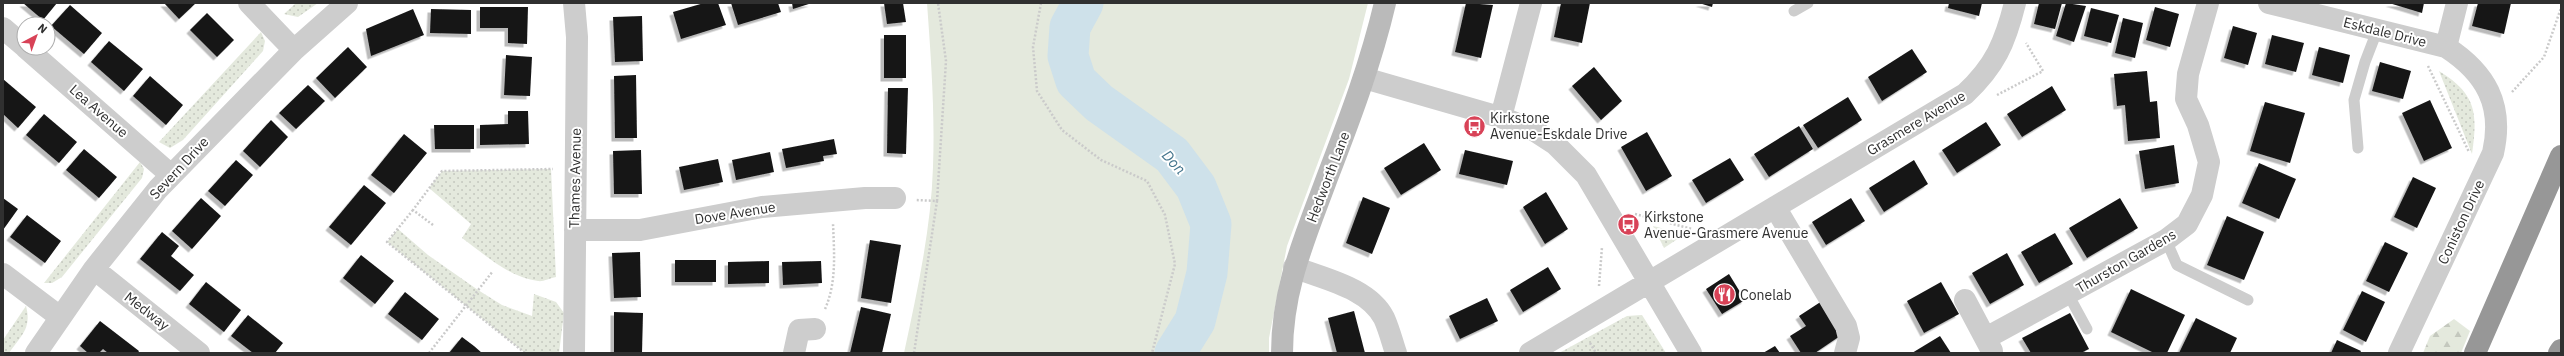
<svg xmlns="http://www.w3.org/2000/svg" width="2564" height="356" font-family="'IBM Plex Sans',sans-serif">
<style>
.grass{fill:url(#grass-dots)}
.forest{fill:url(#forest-firs)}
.green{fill:#e4e9dd}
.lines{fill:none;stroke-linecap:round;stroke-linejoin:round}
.river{stroke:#cee1ea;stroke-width:41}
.building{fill:#171717;filter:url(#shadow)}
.path{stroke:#cacaca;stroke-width:2.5;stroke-dasharray:2 2;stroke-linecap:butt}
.lane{stroke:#cdcdcd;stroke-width:11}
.street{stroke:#cdcdcd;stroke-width:22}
.secondary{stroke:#bababa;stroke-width:22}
.highway{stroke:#979797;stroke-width:22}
.labels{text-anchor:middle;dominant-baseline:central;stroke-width:4;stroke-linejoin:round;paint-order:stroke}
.street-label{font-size:14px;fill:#303030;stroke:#fff}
.poi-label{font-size:14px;fill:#303030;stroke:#fff;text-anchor:start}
.water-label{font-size:15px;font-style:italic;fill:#44758d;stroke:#fff}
</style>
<defs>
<pattern id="grass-dots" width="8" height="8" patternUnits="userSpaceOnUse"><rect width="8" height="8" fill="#e4e9dd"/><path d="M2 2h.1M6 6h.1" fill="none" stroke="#c4c8be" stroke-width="1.8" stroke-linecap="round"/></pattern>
<pattern id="forest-firs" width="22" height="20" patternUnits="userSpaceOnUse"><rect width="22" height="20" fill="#e4e9dd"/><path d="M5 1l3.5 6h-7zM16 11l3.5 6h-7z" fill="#c4c8be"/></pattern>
<filter id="shadow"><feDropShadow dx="-3.5" dy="3.5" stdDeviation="0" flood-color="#0004"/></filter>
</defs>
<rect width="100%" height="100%" fill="#fff"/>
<!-- grass -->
<path class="grass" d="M296 3H318L298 17 284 14Z
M261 32 265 41 263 51 183 140 170 148 159 142Z
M2439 71C2476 94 2478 112 2472 154Z
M140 162 144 169 142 178 62 277 52 283H44Z
M551 169 556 277C550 278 543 282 538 281 510 278 484 254 462 238L471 224 429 188 442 171Z
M1653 226 1685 234 1664 248Z
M398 229 428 255 478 290 502 305 532 316 534 294 556 302 564 313 559 353H525L387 242Z
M26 306C32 329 21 335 9 353H3V340Z
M1642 315 1666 353H1559L1627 316Z"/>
<!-- forest -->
<path class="forest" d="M2454 319 2470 331 2461 353H2423L2430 336Z"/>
<!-- green -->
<path class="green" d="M927 3H1368L1349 79 1287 246 1269 338V353H904C917 292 931 230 933 167 935 112 931 58 927 3Z"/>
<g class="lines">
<!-- river -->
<path class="river" d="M1083 3 1070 27 1068 56 1076 81 1099 103 1172 155 1196 187 1211 224 1207 273 1195 321 1175 353"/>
</g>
<!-- building -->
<path class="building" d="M23 3H57L43 20Z
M164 3H196L179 19Z
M704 3H718L726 25 681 39 673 12Z
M731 3H778L781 12 738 25Z
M792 3H812L793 9Z
M884 3H903L906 22 887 24Z
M1466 3 1493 5 1481 58 1455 52Z
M1561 3H1590L1582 43 1554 37Z
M1699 3H1713L1712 7Z
M1949 3H1982L1979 16 1948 8Z
M2039 3H2062L2055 29 2034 24Z
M2066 3 2086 6 2074 42 2056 36Z
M2389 3H2424L2422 13Z
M2478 3H2511L2504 34 2472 26Z
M70 5 102 33 84 54 51 26Z
M480 7H528L527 44 508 43V28H480Z
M2155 7 2179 14 2170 47 2146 40Z
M2091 8 2119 15 2111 43 2084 36Z
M413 9 424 35 371 56 366 29Z
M431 9 471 10V34L430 33Z
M207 13 234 40 217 57 190 30Z
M642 16 643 61 615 62 613 17Z
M2123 18 2143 23 2135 58 2115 53Z
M2233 26 2257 33 2248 65 2224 58Z
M884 35H906V78H884Z
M2272 35 2304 43 2296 72 2265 64Z
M109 41 143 69 124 91 91 62Z
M348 47 367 67 335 98 316 78Z
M2319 47 2350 55 2343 83 2312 75Z
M1912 49 1927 72 1882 101 1868 77Z
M506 55 532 57 530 96 504 95Z
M2380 62 2411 71 2403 99 2372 91Z
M1594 67 1622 101 1601 120 1572 86Z
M2147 71 2150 102 2157 101 2160 138 2128 141 2125 105 2117 106 2114 74Z
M636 75 637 138H615L614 76Z
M150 76 183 105 166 125 133 96Z
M3 79 36 107 18 128 3 114Z
M308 85 325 101 296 129 279 113Z
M2052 86 2066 110 2022 137 2007 114Z
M888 88H908L906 154 887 153Z
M1848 97 1862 120 1818 148 1803 125Z
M2430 100 2452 148 2424 161 2402 113Z
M2265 102 2305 113 2290 163 2250 151Z
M508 111H528L529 144 480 145V125L508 124Z
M44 114 77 142 59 163 26 135Z
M271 120 288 137 260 167 243 151Z
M1986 122 2001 145 1957 173 1942 150Z
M434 125H474V149H435Z
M1799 126 1813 149 1769 177 1754 154Z
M1647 132 1672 176 1646 191 1621 147Z
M404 134 427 153 394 193 371 175Z
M834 139 837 154 823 156 824 161 786 168 782 149Z
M1424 143 1441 170 1401 195 1384 168Z
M2174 145 2179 183 2145 189 2139 151Z
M84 149 117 177 99 198 66 170Z
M641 150 642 194H614L613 151Z
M1465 150 1513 161 1507 185 1459 174Z
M770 152 774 172 736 180 732 160Z
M1730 158 1744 180 1706 203 1692 180Z
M718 159 723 182 684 190 679 167Z
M236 160 253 175 225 206 208 191Z
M1914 160 1928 184 1884 212 1869 188Z
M2259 163 2296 179 2279 219 2242 203Z
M2413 177 2436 188 2417 228 2394 217Z
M364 185 386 203 351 245 329 227Z
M1546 192 1568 229 1545 244 1523 207Z
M1363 197 1390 208 1372 254 1346 243Z
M3 198 18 209 3 230Z
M201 198 221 216 192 249 172 231Z
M1851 198 1865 221 1826 245 1812 222Z
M2120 198 2138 228 2087 258 2069 228Z
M27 215 61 241 45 263 10 237Z
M2227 216 2264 232 2244 280 2207 265Z
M162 232 179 246 171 256 194 275 180 291 140 259Z
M2055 233 2073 264 2039 283 2021 252Z
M870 240 901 245 891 303 861 298Z
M2385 242 2408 253 2389 292 2366 281Z
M640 252 641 297 614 298 612 253Z
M2007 253 2024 285 1990 304 1972 273Z
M361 255 394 281 375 304 343 278Z
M675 260H716V282H675Z
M769 261V283L728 284V262Z
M821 261 822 283 783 285 782 262Z
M1548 267 1561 289 1523 312 1510 290Z
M1729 274 1745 300 1722 314 1706 289Z
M206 282 241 310 224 332 189 304Z
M1941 282 1959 314 1924 333 1907 301Z
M2131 289 2185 315 2167 353H2154L2111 332Z
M2362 291 2385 302 2366 342 2343 330Z
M405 292 439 319 422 340 388 314Z
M1487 298 1498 321 1460 339 1449 316Z
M1822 301 1843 334 1815 353H1801L1790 336 1806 326 1799 316Z
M861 307 891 314 882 353H850Z
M1354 311 1365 353H1337L1328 318Z
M614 312 643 313 642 353H614Z
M2070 313 2089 349 2081 353H2031L2022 338Z
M248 315 283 343 275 353H253L231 336Z
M2196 318 2237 338 2230 353H2179Z
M100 321 139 351 138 353H108L103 349 99 353H88L80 346Z
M1940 336 1951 353H1912Z
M462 337 474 346 482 353H449Z
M2337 340 2361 351 2360 353H2331Z
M1775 346 1780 353H1763Z"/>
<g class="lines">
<!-- path -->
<path class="path" d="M1041 3 1033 47 1037 91 1062 130 1101 160 1147 181 1165 215 1175 264 1152 353
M2428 66 2469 152
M2512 92 2544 57 2561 8
M1997 95 2043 71 2026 43
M937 201 946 61 938 3
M413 210 387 242 525 353
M1635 214 1692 229
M433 225 413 210 442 171 553 169
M1599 286 1602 247
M825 309C837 282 834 252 833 223
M1590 343 1596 353
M429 353 493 271
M914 353 937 201 916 200"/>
<!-- lane -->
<path class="lane" d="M1794 11 1808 3
M2358 148 2354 100 2365 62 2377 31
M2166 240 2177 265 2248 300
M2068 294 2087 329"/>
<!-- street -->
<path class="street" d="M249 3 294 50
M574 3 577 37 574 353
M2269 3 2446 47C2486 73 2504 105 2493 153L2399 353
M3 28 24 46
M2446 47 2457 3
M26 48 171 175
M1364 78 1503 118 1535 131 1555 144 1586 175 1691 353
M1501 117 1531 3
M1775 207 1846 326 1849 338 1845 353
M575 230H640L762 207 865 198H895
M1294 267C1323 279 1368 287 1384 318 1389 329 1392 341 1396 353
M94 269 199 353
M3 274 60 317
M1965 300 1992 351
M1986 338 2166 240 2187 224 2202 195 2209 162 2198 125 2186 99 2188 74 2208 3
M36 353 94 269 158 189 294 50 347 3
M794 353 799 330 815 329
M1530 353 1965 94C1995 66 2005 43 2015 3"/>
<!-- secondary -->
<path class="secondary" d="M1282 353C1282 288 1305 238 1327 178 1349 121 1371 63 1385 3"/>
<!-- highway -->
<path class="highway" d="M2475 353 2561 156
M2559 353 2561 350"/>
</g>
<!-- icons -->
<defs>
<symbol id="bus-disc" viewBox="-11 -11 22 22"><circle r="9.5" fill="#d84257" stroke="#fff"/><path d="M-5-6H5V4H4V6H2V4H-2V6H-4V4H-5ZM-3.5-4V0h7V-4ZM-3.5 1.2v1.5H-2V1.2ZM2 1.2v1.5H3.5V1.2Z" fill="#fff"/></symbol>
<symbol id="restaurant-disc" viewBox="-11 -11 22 22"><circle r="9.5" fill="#d84257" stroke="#fff"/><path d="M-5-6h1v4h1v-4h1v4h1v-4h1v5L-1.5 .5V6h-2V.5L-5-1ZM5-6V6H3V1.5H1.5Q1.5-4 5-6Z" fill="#fff"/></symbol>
</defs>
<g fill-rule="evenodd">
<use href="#bus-disc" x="1462" y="114" width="25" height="25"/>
<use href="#bus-disc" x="1616" y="212" width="25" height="25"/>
<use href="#restaurant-disc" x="1712" y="282" width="25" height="25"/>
</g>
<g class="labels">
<!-- street labels -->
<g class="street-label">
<text transform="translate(2385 32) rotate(14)">Eskdale Drive</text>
<text transform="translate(99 111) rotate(41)">Lea Avenue</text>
<text transform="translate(1916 123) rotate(-31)">Grasmere Avenue</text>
<text transform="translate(179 168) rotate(-47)">Severn Drive</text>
<text transform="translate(1328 177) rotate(-69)">Hedworth Lane</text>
<text transform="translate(575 178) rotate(-89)">Thames Avenue</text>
<text transform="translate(735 213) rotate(-9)">Dove Avenue</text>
<text transform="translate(2461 222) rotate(-65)">Coniston Drive</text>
<text transform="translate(2126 261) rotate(-30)">Thurston Gardens</text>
<text transform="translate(147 311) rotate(38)">Medway</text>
</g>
<!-- poi labels -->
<g class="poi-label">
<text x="1490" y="118">Kirkstone<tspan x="1490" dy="16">Avenue-Eskdale Drive</tspan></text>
<text x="1644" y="217">Kirkstone<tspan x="1644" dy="16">Avenue-Grasmere Avenue</tspan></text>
<text x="1740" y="295">Conelab</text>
</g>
<!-- water labels -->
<g class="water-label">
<text transform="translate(1174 162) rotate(47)">Don</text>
</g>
</g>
<!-- border -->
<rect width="2564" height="356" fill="none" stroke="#303030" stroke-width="8"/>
<!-- north arrow -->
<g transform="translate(36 36) rotate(41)"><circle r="19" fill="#ffffff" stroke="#acacac"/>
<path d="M0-3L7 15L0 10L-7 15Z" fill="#d84257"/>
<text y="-6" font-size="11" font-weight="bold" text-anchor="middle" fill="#303030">N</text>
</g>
</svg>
